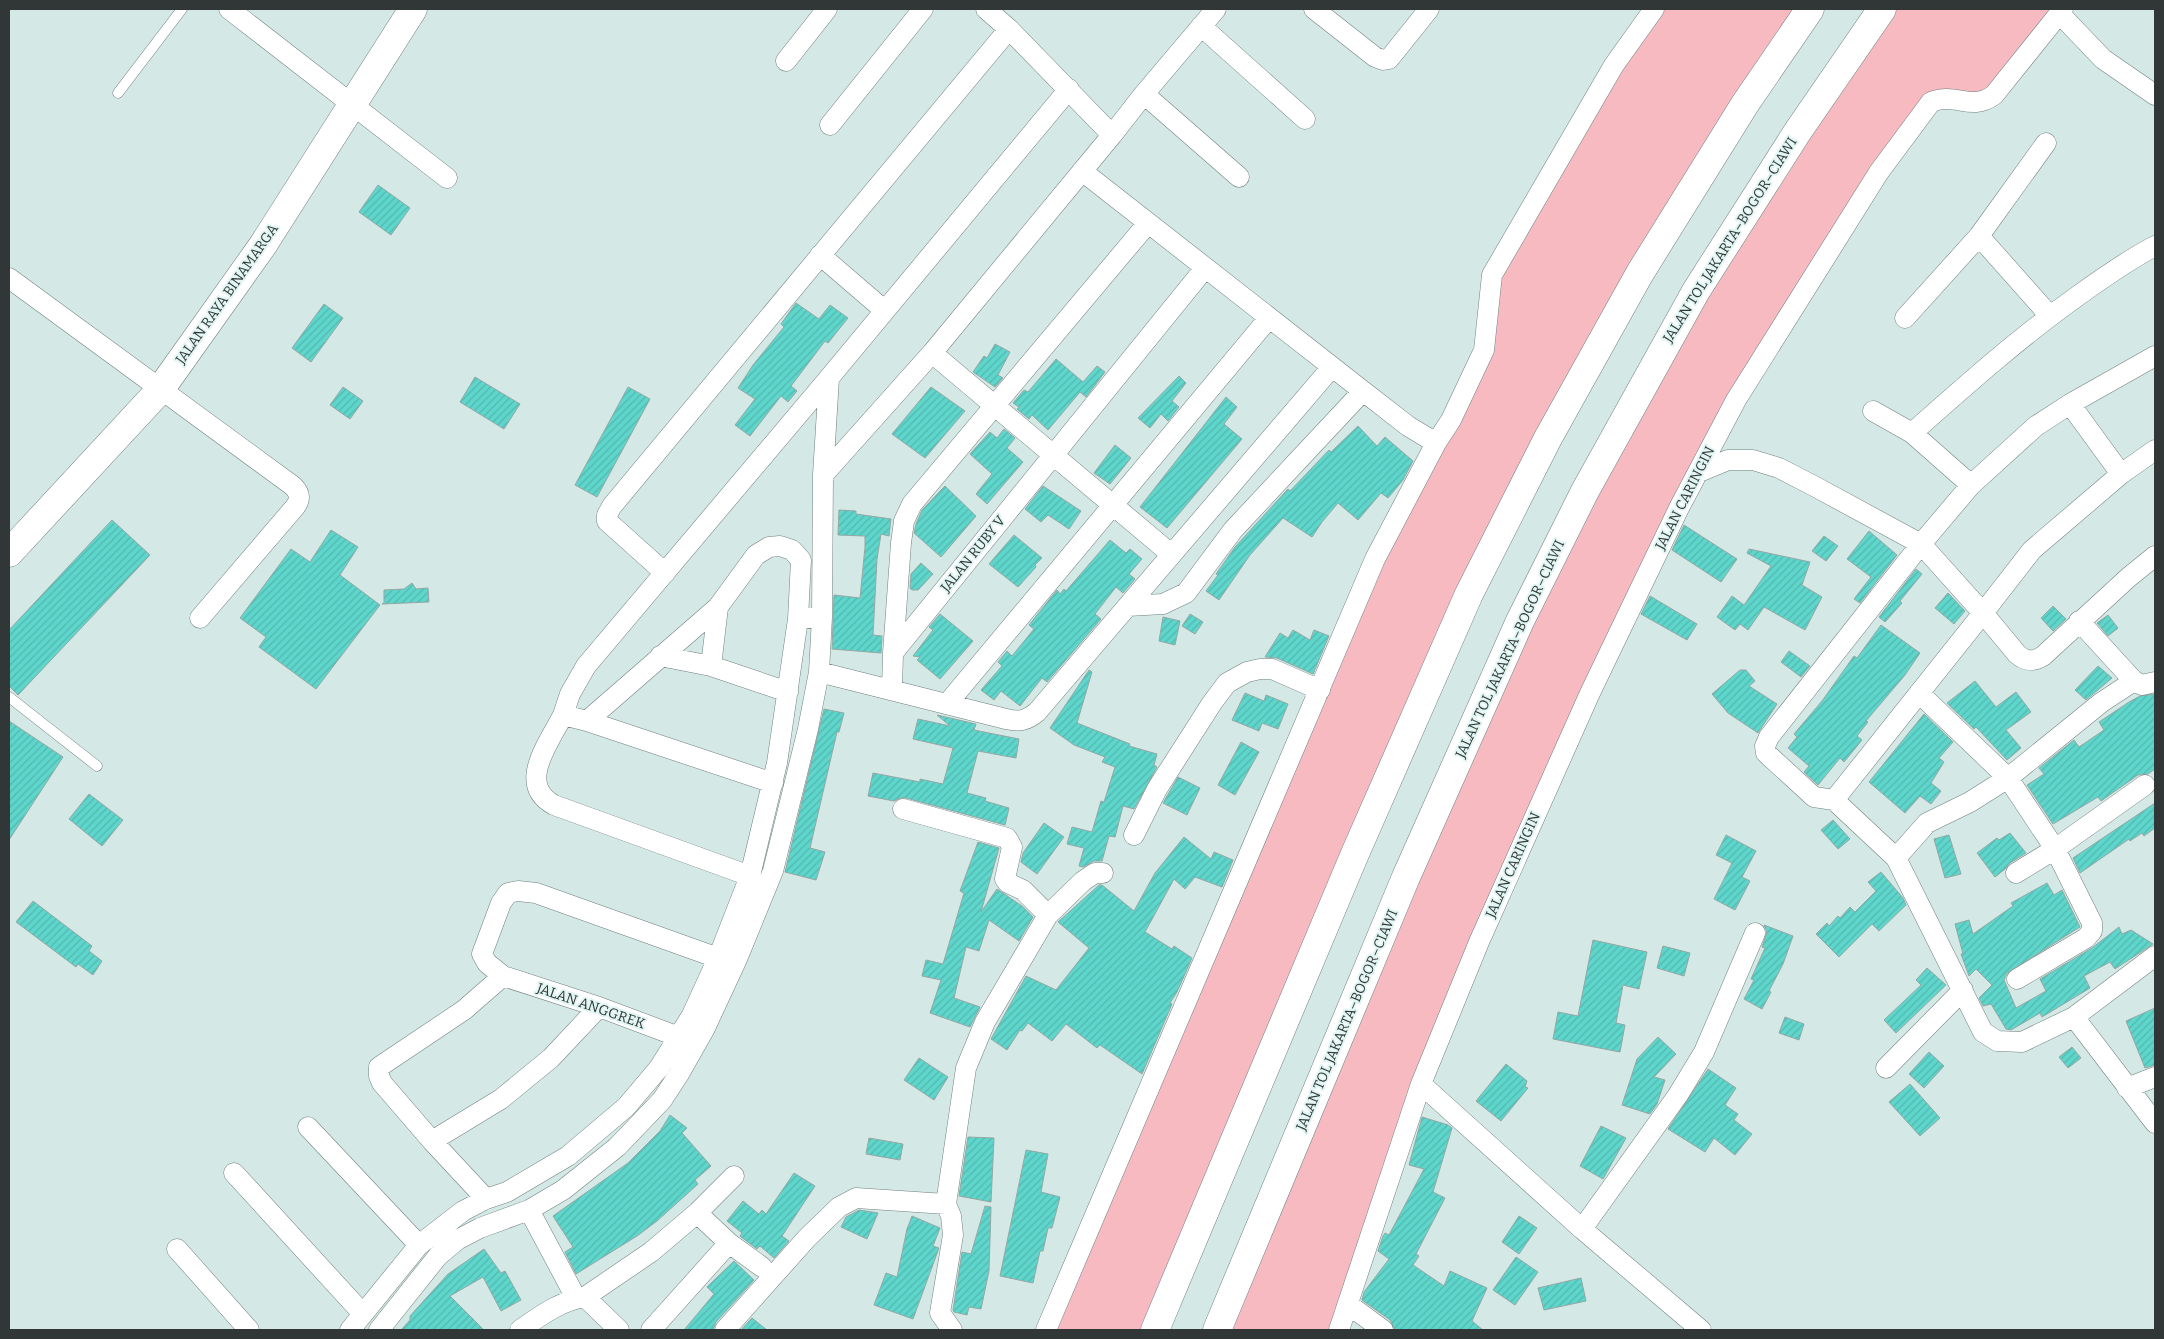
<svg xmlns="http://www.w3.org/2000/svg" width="2164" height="1339" font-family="Bitter,serif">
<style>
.green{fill:#f6bac0}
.building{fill:url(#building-hatch);stroke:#94a7a4}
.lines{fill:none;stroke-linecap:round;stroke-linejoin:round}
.lane-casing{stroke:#6f817f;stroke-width:11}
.street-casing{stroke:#6f817f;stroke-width:21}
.secondary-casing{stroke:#6f817f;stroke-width:29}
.highway-casing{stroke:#6f817f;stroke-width:29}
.lane{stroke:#fff;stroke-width:10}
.street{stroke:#fff;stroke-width:20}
.secondary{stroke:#fff;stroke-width:28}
.highway{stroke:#fff;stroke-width:28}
.labels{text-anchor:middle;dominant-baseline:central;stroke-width:4;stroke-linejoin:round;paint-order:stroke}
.street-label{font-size:14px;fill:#303736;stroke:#e1f5f2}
</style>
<defs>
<pattern id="building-hatch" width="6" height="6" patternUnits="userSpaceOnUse" patternTransform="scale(1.25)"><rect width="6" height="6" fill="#5ed6cb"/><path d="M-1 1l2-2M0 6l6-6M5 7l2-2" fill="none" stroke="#52b8af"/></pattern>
</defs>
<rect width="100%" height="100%" fill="#d4e8e5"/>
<!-- green -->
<path class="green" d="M1654 9H1810L1552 432 1155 1330H1046L1320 690 1484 350 1492 275Z
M1882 9H2063L1994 95 1940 99 1736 400 1468 969 1336 1330H1217L1585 491Z"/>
<!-- building -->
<path class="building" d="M378 185 410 208 391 235 359 212Z
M796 303 819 319 830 305 848 318 828 343 825 341 791 386 797 391 788 402 781 396 750 436 735 425 755 399 738 388 753 365 784 327 781 324Z
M324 304 343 318 311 362 292 348Z
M995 344 1010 352 998 375 1003 378 995 387 973 372 984 356 987 358Z
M1056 359 1083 382 1097 366 1105 372 1086 397 1080 392 1048 430 1032 415 1029 419 1017 409 1019 407 1013 403 1024 390 1028 392Z
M1179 376 1186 383 1172 401 1179 407 1168 421 1161 414 1150 428 1138 418Z
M475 377 520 404 504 429 460 402Z
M343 387 363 401 350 419 330 405Z
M628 387 650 399 597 497 575 485Z
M931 387 965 411 925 458 892 434Z
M1226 397 1237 407 1224 424 1242 439 1167 528 1140 507Z
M1358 426 1377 446 1385 437 1413 461 1403 480 1388 498 1381 493 1358 520 1338 503 1322 522 1312 537 1283 518 1250 555 1219 600 1206 591 1218 575 1216 574 1235 547 1277 501 1288 489 1290 491 1329 450 1331 452Z
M1004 429 1015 438 1007 448 1023 462 987 504 976 494 992 474 970 454 990 432 997 438Z
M1115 445 1131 458 1110 484 1094 473Z
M945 486 976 516 941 557 914 533 916 524 922 510Z
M1043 486 1081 511 1069 529 1048 515 1041 522 1025 509Z
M839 510 856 511V514L891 519 889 536 881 534 877 559 873 635 882 636 881 653 832 649 834 595 860 598 865 547V536L838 535Z
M112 520 150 555 18 695 9 686V630Z
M1684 525 1737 559 1721 582 1672 550Z
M331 530 358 547 340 575 380 605 316 689 259 647 266 637 240 618 291 549 310 562Z
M1869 531 1897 555 1860 603 1854 599 1871 577 1847 559Z
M1014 535 1042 558 1035 565 1036 567 1018 587 989 564Z
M1824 536 1838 546 1826 561 1812 551Z
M1110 540 1126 553 1130 549 1142 559 1129 574 1135 579 1123 593 1116 587 1095 614 1101 619 1047 682 1042 678 1020 706 1001 691 994 700 981 690 1002 666 998 662 1007 651 1012 656 1034 629 1029 625 1057 590 1060 594 1064 589 1066 591Z
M1749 549 1810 562 1802 585 1822 597 1805 630 1764 607 1748 630 1740 624 1735 630 1717 617 1732 596 1744 605 1771 566 1747 553Z
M921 563 933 574 918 590H912L910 588 911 574Z
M1916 569 1922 574 1900 601 1902 603 1885 622 1879 617Z
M412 583 416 589 428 588 429 602 382 604 384 603V590L404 589Z
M1948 593 1965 611 1954 624 1935 608Z
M1650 596 1697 624 1687 640 1641 614Z
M2053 606 2066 619 2053 631 2041 618Z
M940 614 973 641 940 679 917 660 920 657 913 656 933 630 929 627Z
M1190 614 1203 622 1195 634 1182 626Z
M2108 615 2118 628 2108 636 2097 623Z
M1163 617 1180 621 1175 645 1159 641Z
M1881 625 1920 653 1905 675 1866 721 1868 722 1857 736 1862 740 1844 762 1840 758 1818 785 1804 772 1809 766 1788 748 1797 737 1794 734 1822 701 1854 656 1857 658Z
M1293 630 1310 640 1314 630 1329 636 1313 674 1277 658 1265 657 1280 633 1288 638Z
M1789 651 1810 666 1801 677 1781 662Z
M2098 666 2112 678 2086 700 2075 690Z
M1089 670 1092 672 1077 723 1130 744 1129 746 1157 754 1154 765 1157 767 1134 809 1123 806 1115 837 1109 836 1102 861H1094L1083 867 1079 866 1084 848 1067 844 1072 827 1092 832 1101 801 1104 802 1115 767 1102 762 1105 757 1074 745 1050 728Z
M1740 670H1746L1755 681 1749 686 1777 704 1758 733 1728 713 1712 694Z
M1975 681 1996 707 2016 692 2031 712 2006 730 2021 748 2007 760 1976 727 1974 729 1947 703Z
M1245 693 1264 701 1266 695 1288 704 1278 729 1262 723 1259 731 1232 720Z
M2155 694V769L2148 774 2138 775 2101 801 2098 797 2053 824 2027 785 2044 774 2039 768 2074 740 2079 747 2104 730 2099 722 2129 702 2140 696Z
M824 709 844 713 839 732H837L810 848 825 852 816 880 785 872Z
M1924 714 1953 742 1939 758 1944 762 1931 783 1941 791 1931 804 1920 796 1905 813 1869 782Z
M937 715 976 724 974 730 1019 739 1016 758 978 751 967 793 986 798 985 801 1009 808 1005 825 906 798H900L894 801 868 796 873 773 920 782V779L943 784 953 748 913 739 918 719 950 726Z
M9 721 63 757 9 840Z
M1241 742 1259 752 1235 795 1218 785Z
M1178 777 1200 788 1187 815 1163 803Z
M89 794 123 820 102 846 69 819Z
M2155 803V828L2144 836 2142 833 2130 841 2129 839 2080 873 2073 858Z
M1833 820 1850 839 1838 849 1821 830Z
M1044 823 1064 837 1037 874 1021 862 1023 853Z
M2010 833 2026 853 2010 863 2005 869 1995 877 1977 853 1997 838 1999 840Z
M1726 835 1756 851 1742 877 1750 881 1735 910 1714 899 1732 863 1716 855Z
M1949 835 1961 874 1945 878 1934 839Z
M1184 837 1211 859 1214 852 1233 860 1222 887 1195 877 1185 889 1174 879 1145 932 1172 949 1174 946 1192 958 1177 992 1170 1003 1172 1004 1142 1074 1100 1045 1097 1048 1066 1024 1052 1041 1028 1023 1022 1031 1020 1030 1007 1050 991 1039 1026 976 1056 990 1089 948 1058 922 1099 885H1102L1134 911 1155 873Z
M978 842 999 848 981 912 997 889 1022 906 1033 917 1019 941 989 920 979 951 966 947 954 998 980 1007 970 1027 930 1013 941 980 922 976 926 960 943 964 964 893 960 891Z
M1881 872 1903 898 1906 905 1879 931 1872 924 1839 957 1816 934 1827 923 1829 926 1838 916 1840 918 1850 907 1855 912 1876 891 1868 882Z
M2047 883 2054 895 2062 890 2080 927 2007 973 2004 980 2016 1008 2046 991 2040 979 2092 948 2119 927 2122 934 2131 930 2153 944 2115 969 2110 962 2084 976 2090 988 2042 1017 2040 1013 2011 1030 2006 1029 1991 1004 1983 1006 1979 998 1992 985 1976 969 1969 976 1961 954H1963L1955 924 1969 920 1973 934 2013 906 2011 903Z
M33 901 92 946 89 951 102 961 93 975 78 964 76 967 16 922Z
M1764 925 1793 936 1783 964 1769 991 1771 992 1762 1009 1744 999 1754 980 1751 979 1765 948 1762 947 1767 932Z
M1593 940 1647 952 1639 989 1623 985 1616 1023 1625 1025 1620 1052 1553 1039 1558 1012 1578 1016Z
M1663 946 1690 953 1684 976 1657 968Z
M1927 968 1946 985 1896 1033 1884 1020 1921 985 1916 980Z
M2155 1008V1065L2145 1068 2126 1021Z
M1785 1017 1804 1024 1799 1040 1779 1033Z
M1658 1037 1676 1054 1654 1077 1665 1080 1657 1104 1650 1114 1622 1105 1637 1059Z
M2072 1047 2081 1058 2068 1068 2059 1057Z
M1929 1052 1944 1066 1924 1088 1909 1074Z
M919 1058 948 1077 934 1100 904 1080Z
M1506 1064 1527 1081 1525 1087 1528 1088 1501 1121 1476 1101Z
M1708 1069 1736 1088 1725 1105 1738 1114 1734 1120 1752 1134 1735 1155 1714 1138 1705 1152 1668 1129Z
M1910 1084 1940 1118 1920 1136 1889 1102Z
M670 1115 687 1128 682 1133 711 1166 695 1180 698 1184 657 1221 637 1236 576 1274 565 1252 573 1247 553 1216 628 1163 660 1131Z
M1422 1117 1448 1125 1452 1128 1433 1192 1445 1198 1416 1254 1419 1256 1413 1265 1444 1286 1450 1271 1487 1288 1472 1321 1483 1330H1395L1390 1320 1362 1300 1364 1292 1389 1259 1378 1251 1383 1236 1385 1233 1389 1235 1424 1169 1409 1165Z
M1601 1126 1626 1138 1603 1179 1580 1166Z
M968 1137 994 1138 991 1202 959 1196Z
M869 1138 903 1144 900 1160 866 1154Z
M1026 1150 1048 1154 1041 1192 1060 1197 1052 1228H1048L1043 1251H1040L1033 1283 1000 1276Z
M794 1173 815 1186 782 1236 789 1241 774 1258 760 1246 757 1249 740 1236 742 1233 727 1221 743 1201 759 1214 762 1210 766 1214Z
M985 1206 991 1207 989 1271 981 1309 969 1307 967 1315 954 1312 953 1310 962 1252 971 1254Z
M859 1210 878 1213 867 1239 841 1227 846 1217Z
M912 1216 940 1228 933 1246 939 1248 913 1319 874 1305 886 1273 897 1277 907 1229Z
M1519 1216 1537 1228 1519 1254 1502 1242Z
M484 1249 501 1273 505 1271 521 1300 501 1311 483 1277 450 1296 484 1330H401L410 1320V1316L448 1274Z
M1516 1257 1538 1272 1515 1305 1493 1290Z
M734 1261 754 1280 716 1322 713 1330H684L714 1294 707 1287Z
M1581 1278 1586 1301 1544 1310 1538 1288Z
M752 1318 767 1330H741Z"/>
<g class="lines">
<defs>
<path id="lane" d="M118 93 182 9
M9 697 97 766"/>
<path id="street" d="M229 9 447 178
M986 9 1009 29 1112 135
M1314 9 1375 57 1383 60 1389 59 1429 9
M2059 13 2103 59 2155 95
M1201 26 1305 119
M786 61 827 9
M1144 94 1239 177
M830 125 923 9
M1082 171 1363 391 1408 426 1436 443 1451 420 1484 350 1492 275 1614 65 1654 9
M1979 236 2050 316
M820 255 884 310
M9 278 293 486C300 493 301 499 295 507L200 618
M1905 318 1979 236 2046 143
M932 353 1171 554
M2070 404 2121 474
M1873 411 1912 433 1971 485
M1912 433C1966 385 2020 337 2079 295 2104 277 2128 260 2155 246
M1699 472 1728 460H1753L1779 468 1814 486 1921 544 1983 613 2032 550 2121 474 2155 450
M823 475 932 353 1112 135 1144 94 1216 9
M665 573 607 521V515L612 506 1009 29
M1128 606 1163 604 1186 593 1233 530 1363 391
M2079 621 2134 681 2102 702 2008 778 1970 802 1927 823 1896 858 1983 1032 1997 1041 2022 1042 2074 1017 2155 1123
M893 653 1205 268
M660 656 711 666 788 692
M711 666 718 607
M819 672 1006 719C1019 722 1026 721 1037 712L1332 367
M2134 681 2142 685 2155 682
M892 690 893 653 901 543 904 521 912 504 1148 223
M1919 693 2008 778 2055 849 2092 923V931L2086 938 2017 979
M947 704 1269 318
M563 715 570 694 586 666 829 378 1069 89
M587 721 773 783
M1834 800 1983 613 2017 654C2026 662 2033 662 2043 656L2129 577 2155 556
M903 809 1007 838 1012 847 1005 879 1008 883 1023 890 1048 915
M1134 835 1157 789 1212 703 1227 683 1247 672 1260 669H1272L1320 690
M1896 858 1834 800 1814 797 1766 753 1765 746 1769 737 1921 544 1971 485 2036 426 2070 404 2155 356
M2016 873 2055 849 2145 785
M750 876 554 805C516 784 549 743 563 715L587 721 718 607 756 555 769 547 780 546 792 550 801 560 798 619
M2074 1017 2155 956
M679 1037 599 1007 503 976 487 963 482 954 501 903 508 893 518 891 536 893 718 958
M1886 1068 1963 990
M1421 1084 1582 1229 1701 1330
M2127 1088 2155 1077
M308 1127 419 1245
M432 1141 501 1099 551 1058 599 1007
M234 1173 363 1314
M486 1199 432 1141 382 1083 379 1076V1067L464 1010 503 976
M529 1210 576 1298
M697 1213 729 1243 762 1267
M1582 1229 1678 1095 1704 1052 1755 933
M177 1249 249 1330
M585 1297 619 1330
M1349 1305 1383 1330
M350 1330 419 1245 463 1211 486 1199 507 1192 568 1156 626 1107 659 1068 692 1015 718 958 750 876 777 763 798 619 822 617
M379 1330 438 1256 457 1240 480 1228 529 1210 563 1190 617 1147 662 1100 679 1074 705 1028 737 959 773 871 808 729 819 672 822 617 823 475 829 378
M520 1330C540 1316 560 1301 585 1297L651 1252 697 1213 734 1176
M651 1330 729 1243
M725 1330 807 1238 839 1207 856 1198 946 1204
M952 1330 940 1313 953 1235 951 1216 946 1204 966 1068 985 1022 1048 915 1083 881 1095 873H1103
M1046 1330 1375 559 1436 443
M1339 1330 1421 1084 1479 942 1590 693 1679 508 1736 400 1879 172 1931 102C1957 92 1970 112 1994 95L2063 9"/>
<path id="secondary" d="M9 553 160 390 263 245 413 9"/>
<path id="highway" d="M1155 1330 1354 856 1469 594 1548 438 1640 273 1745 104 1810 9
M1217 1330 1406 877 1520 621 1585 491 1696 291 1798 131 1882 9"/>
</defs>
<!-- lane casing -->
<use href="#lane" class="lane-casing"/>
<!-- street casing -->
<use href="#street" class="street-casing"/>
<!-- secondary casing -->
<use href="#secondary" class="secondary-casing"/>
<!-- highway casing -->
<use href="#highway" class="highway-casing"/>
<!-- lane -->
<use href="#lane" class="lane"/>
<!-- street -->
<use href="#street" class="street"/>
<!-- secondary -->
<use href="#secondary" class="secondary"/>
<!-- highway -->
<use href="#highway" class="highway"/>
</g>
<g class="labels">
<!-- street labels -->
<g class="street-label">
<text transform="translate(1730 240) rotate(-58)">JALAN TOL JAKARTA–BOGOR–CIAWI</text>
<text transform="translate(227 294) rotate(-55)">JALAN RAYA BINAMARGA</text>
<text transform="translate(1685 498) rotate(-63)">JALAN CARINGIN</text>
<text transform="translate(973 554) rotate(-51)">JALAN RUBY V</text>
<text transform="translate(1510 649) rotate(-65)">JALAN TOL JAKARTA–BOGOR–CIAWI</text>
<text transform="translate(1513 865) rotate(-66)">JALAN CARINGIN</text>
<text transform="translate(591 1006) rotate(19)">JALAN ANGGREK</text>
<text transform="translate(1347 1020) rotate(-67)">JALAN TOL JAKARTA–BOGOR–CIAWI</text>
</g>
</g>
<!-- border -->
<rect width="2164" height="1339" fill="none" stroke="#303736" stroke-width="20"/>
</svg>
